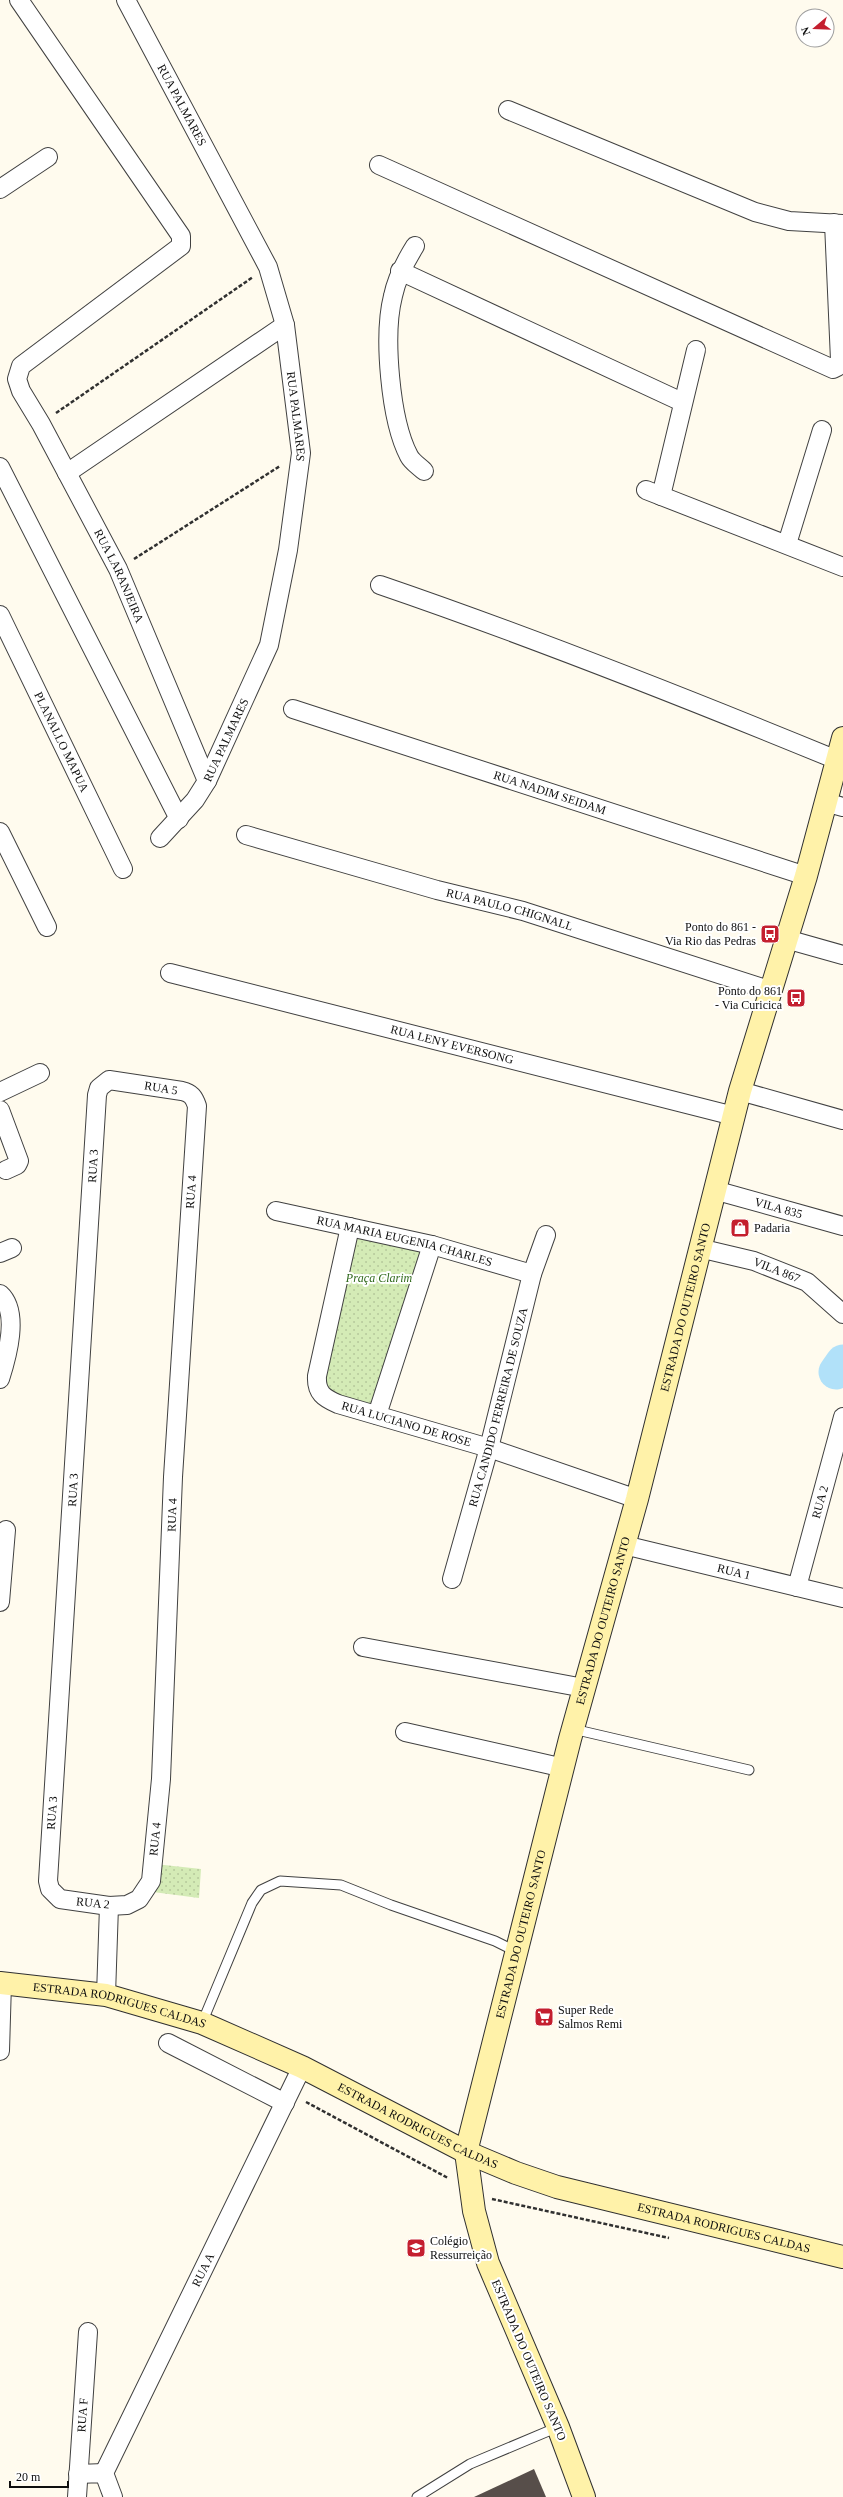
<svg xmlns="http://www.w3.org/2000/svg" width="843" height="2497" font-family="Georgia,serif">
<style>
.park{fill:url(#park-dots)}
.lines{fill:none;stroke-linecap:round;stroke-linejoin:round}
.river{stroke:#b1e1f9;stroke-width:35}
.building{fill:#574e4a}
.lane-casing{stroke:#414141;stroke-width:11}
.street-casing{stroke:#414141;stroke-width:20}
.secondary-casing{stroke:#303030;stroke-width:24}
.path{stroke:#303030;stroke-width:2.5;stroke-dasharray:4 2;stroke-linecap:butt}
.lane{stroke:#fff;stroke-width:9}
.street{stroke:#fff;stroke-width:18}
.secondary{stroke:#fff2a9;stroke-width:22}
.labels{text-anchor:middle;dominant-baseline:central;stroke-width:4;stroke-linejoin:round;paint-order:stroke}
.street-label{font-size:12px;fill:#0e0e0e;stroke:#fff}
.poi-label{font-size:12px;fill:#0e0e0e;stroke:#fff;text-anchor:start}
.park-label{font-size:12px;font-style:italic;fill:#2f691b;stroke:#fff}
</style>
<defs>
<pattern id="park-dots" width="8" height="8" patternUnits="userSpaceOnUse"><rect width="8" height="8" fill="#d4ebb6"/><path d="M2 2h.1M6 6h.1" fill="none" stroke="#b5c89b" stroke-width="1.8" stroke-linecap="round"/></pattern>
</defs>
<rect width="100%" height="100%" fill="#fffbee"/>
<!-- park -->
<path class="park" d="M350 1227 432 1245 377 1415 338 1404 317 1383Z
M155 1864 201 1869 199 1898 153 1892Z"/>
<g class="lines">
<!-- river -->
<path class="river" d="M836 1372 843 1362"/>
</g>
<!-- building -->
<path class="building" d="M534 2469 546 2497H474Z"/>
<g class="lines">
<defs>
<path id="lane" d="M573 1729 749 1770
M202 2023 252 1903 261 1890 280 1881 341 1885 391 1905 495 1941 517 1952
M417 2497 470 2464 558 2427"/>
<g id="street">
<path id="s1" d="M19 0 181 236V246L21 366 17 379 21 391 41 424 118 569 207 781"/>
<path id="s2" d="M126 0 268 267 285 325 301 453 288 550 269 645 207 781 195 800 160 838"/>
<path d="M508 110 755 212 789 221 843 224"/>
<path d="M379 165 833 369 837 367 840 360 834 223"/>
<path d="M0 189 48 157"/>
<path d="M415 246C405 262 397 277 393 296 383 335 390 420 409 456 412 462 419 466 424 471"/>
<path d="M400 271 682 402"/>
<path d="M0 467 179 819"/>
<path d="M67 473 285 325"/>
<path d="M646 490 843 567"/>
<path d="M661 496 696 350"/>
<path d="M787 544 822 430"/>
<path d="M380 585C535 638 686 698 837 760"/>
<path id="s3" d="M0 615 123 869"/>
<path id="s4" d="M293 709 806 876"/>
<path d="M825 802 843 807"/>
<path d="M0 832 47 927"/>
<path id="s5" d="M246 835 437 890 523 911 772 991"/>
<path d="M786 939 843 955"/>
<path id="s6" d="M170 973 734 1116"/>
<path d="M109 1080 182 1091C191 1093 194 1097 197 1106L173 1477 161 1779 151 1881 139 1899 127 1905 109 1906 60 1899 50 1889 48 1881 97 1095 99 1088Z"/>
<path d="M740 1091 843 1120"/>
<path d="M0 1092 40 1073"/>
<path d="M0 1110 19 1161 17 1165 6 1170"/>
<path id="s7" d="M714 1190 843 1226"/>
<path id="s8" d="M276 1211 432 1245 532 1274"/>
<path id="s9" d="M350 1227 317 1376C316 1393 324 1398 338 1404L489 1448 637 1499"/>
<path id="s10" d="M699 1248 754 1261 807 1282 843 1314"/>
<path d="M0 1253 12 1248"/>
<path d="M0 1294C20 1312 7 1357 0 1379"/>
<path d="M377 1415 432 1245"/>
<path id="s11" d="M624 1545 843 1598"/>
<path id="s12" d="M452 1579 489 1448 532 1274 546 1235"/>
<path id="s13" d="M797 1587 843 1417"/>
<path d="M0 1602 6 1530"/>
<path d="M363 1647 584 1688"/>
<path d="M405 1732 564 1768"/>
<path d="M106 1995 109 1906"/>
<path d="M168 2043 285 2103"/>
<path d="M0 2051 2 1983"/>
<path id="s14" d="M104 2473 302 2067"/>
<path d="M78 2474 104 2473 113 2497"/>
<path id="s15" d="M77 2497 88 2332"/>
</g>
<g id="secondary">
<path id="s16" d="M0 1983 106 1995 202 2023 302 2067 466 2152 516 2173 557 2187 843 2257"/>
<path id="s17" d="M584 2497 558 2427 488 2263 474 2211 466 2152 570 1739 637 1499 740 1091 806 876 843 738"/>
</g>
</defs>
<!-- lane casing -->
<use href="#lane" class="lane-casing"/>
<!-- street casing -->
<use href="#street" class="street-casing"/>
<!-- secondary casing -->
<use href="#secondary" class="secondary-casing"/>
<!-- path -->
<path class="path" d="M56 413 253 277
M134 559 280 466
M306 2102 448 2178
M492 2199 669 2238"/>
<!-- lane -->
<use href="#lane" class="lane"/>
<!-- street -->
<use href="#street" class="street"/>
<!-- secondary -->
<use href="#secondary" class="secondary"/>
</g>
<!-- icons -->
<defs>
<symbol id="bus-square" viewBox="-11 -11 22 22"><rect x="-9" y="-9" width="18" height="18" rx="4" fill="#c41f2f" stroke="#fff"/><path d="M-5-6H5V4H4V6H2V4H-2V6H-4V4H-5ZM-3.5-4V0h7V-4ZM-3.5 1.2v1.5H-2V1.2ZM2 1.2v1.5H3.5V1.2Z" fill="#fff"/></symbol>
<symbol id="shop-square" viewBox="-11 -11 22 22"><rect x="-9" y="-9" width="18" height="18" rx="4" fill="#c41f2f" stroke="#fff"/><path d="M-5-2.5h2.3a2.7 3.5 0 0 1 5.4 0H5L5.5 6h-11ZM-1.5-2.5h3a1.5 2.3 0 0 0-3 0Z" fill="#fff"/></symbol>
<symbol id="supermarket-square" viewBox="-11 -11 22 22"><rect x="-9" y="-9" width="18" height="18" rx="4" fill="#c41f2f" stroke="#fff"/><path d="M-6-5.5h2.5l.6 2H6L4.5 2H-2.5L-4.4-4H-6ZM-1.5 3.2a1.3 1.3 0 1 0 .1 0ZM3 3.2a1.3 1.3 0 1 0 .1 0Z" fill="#fff"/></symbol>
<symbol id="school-square" viewBox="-11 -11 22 22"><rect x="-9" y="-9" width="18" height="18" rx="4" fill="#c41f2f" stroke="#fff"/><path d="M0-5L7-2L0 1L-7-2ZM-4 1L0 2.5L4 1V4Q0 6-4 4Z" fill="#fff"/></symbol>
</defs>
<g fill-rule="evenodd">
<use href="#bus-square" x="759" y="923" width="22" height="22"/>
<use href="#bus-square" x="785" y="987" width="22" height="22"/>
<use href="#shop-square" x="729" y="1217" width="22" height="22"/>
<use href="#supermarket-square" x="533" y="2006" width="22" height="22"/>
<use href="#school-square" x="405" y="2237" width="22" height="22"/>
</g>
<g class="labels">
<!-- street labels -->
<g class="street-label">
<text stroke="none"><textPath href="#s2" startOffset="119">RUA PALMARES</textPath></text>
<text stroke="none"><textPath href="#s2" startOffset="455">RUA PALMARES</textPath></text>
<text stroke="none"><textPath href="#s1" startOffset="732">RUA LARANJEIRA</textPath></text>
<text transform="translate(226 740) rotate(-65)">RUA PALMARES</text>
<text stroke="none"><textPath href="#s3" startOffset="141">PLANALLO MAPUA</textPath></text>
<text stroke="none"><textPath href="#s4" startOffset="270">RUA NADIM SEIDAM</textPath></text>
<text stroke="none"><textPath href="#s5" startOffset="274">RUA PAULO CHIGNALL</textPath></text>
<text stroke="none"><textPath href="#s6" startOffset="291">RUA LENY EVERSONG</textPath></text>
<text transform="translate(161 1088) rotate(9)">RUA 5</text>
<text transform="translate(93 1166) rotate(-87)">RUA 3</text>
<text transform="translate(191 1192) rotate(-86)">RUA 4</text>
<text stroke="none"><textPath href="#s7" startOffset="67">VILA 835</textPath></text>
<text stroke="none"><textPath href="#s8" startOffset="132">RUA MARIA EUGENIA CHARLES</textPath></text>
<text stroke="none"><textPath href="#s10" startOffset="81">VILA 867</textPath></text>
<text stroke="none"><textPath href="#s17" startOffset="1239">ESTRADA DO OUTEIRO SANTO</textPath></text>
<text stroke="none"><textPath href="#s12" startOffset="178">RUA CANDIDO FERREIRA DE SOUZA</textPath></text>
<text stroke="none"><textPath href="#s9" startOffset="262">RUA LUCIANO DE ROSE</textPath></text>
<text transform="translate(73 1490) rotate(-87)">RUA 3</text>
<text stroke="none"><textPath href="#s13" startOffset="88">RUA 2</textPath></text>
<text transform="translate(172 1515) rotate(-88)">RUA 4</text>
<text stroke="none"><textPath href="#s11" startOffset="113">RUA 1</textPath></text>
<text stroke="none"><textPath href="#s17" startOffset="915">ESTRADA DO OUTEIRO SANTO</textPath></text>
<text transform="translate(52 1813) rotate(-86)">RUA 3</text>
<text transform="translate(155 1839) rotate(-84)">RUA 4</text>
<text transform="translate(93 1903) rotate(6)">RUA 2</text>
<text stroke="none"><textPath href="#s17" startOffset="591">ESTRADA DO OUTEIRO SANTO</textPath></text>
<text stroke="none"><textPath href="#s16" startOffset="122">ESTRADA RODRIGUES CALDAS</textPath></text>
<text stroke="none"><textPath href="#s16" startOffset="446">ESTRADA RODRIGUES CALDAS</textPath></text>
<text stroke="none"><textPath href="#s16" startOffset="770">ESTRADA RODRIGUES CALDAS</textPath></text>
<text stroke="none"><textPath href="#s14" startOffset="226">RUA A</textPath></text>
<text transform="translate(529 2360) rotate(67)">ESTRADA DO OUTEIRO SANTO</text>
<text stroke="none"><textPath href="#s15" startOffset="82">RUA F</textPath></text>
</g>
<!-- poi labels -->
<g class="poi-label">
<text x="756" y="927" text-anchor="end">Ponto do 861 -<tspan x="756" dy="14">Via Rio das Pedras</tspan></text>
<text x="782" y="991" text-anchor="end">Ponto do 861<tspan x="782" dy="14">- Via Curicica</tspan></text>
<text x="754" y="1228">Padaria</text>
<text x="558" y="2010">Super Rede<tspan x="558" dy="14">Salmos Remi</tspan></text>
<text x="430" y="2241">Colégio<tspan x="430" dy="14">Ressurreição</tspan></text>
</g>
<!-- park labels -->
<g class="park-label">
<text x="379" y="1278">Praça Clarim</text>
</g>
</g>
<!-- north arrow -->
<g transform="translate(815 28) rotate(251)"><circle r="19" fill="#ffffff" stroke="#9f9f9f"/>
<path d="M0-3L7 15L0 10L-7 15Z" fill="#c41f2f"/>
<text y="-6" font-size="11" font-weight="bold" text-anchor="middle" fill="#0e0e0e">N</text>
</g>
<!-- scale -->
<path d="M10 2481v6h58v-6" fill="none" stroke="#0e0e0e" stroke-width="2"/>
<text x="16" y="2481" font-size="12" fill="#0e0e0e" stroke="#ffffff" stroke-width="3" paint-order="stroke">20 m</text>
</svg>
